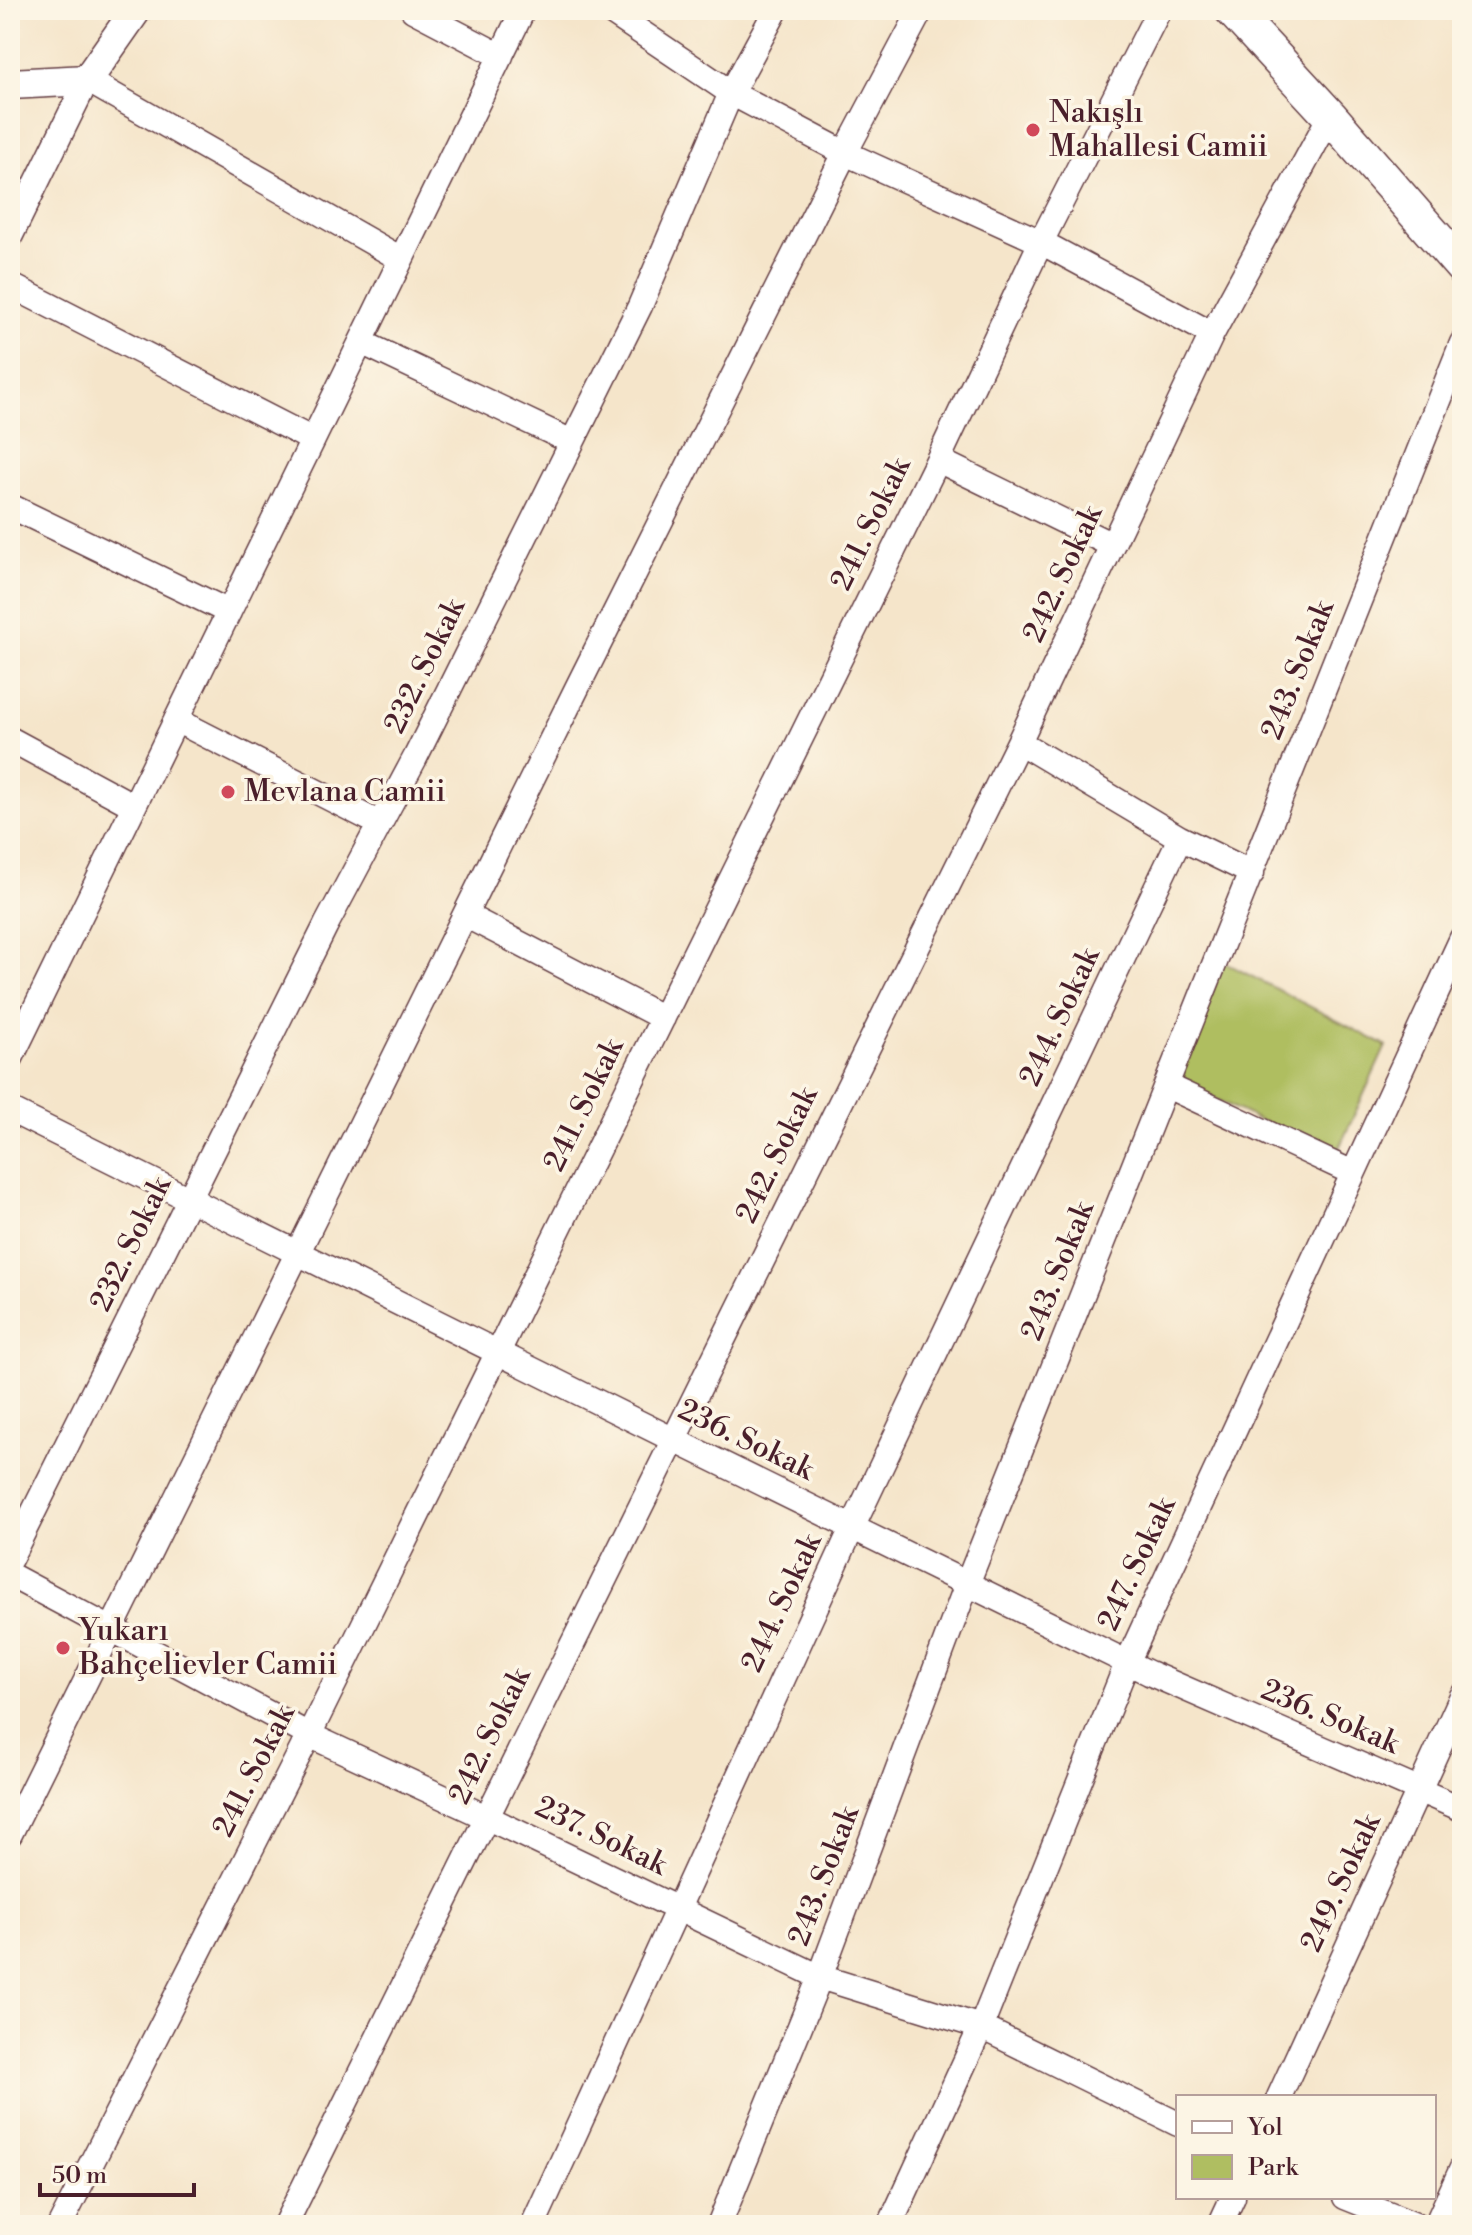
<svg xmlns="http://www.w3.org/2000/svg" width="1472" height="2235" font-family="'Libre Bodoni',serif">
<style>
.green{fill:#afbe61;stroke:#7c6e46;stroke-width:2}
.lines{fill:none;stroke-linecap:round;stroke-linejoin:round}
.minor-casing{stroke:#643d43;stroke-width:27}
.tertiary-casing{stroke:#643d43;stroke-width:33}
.secondary-casing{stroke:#643d43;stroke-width:37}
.minor{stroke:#fff;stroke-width:24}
.tertiary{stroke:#fff;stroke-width:30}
.secondary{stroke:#fff;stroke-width:34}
.poi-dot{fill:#d1495b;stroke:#fcf5e5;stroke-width:3}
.labels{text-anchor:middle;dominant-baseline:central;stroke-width:7;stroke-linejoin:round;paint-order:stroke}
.poi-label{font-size:30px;fill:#4a1f2b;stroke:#fcf5e5;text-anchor:start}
.street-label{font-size:30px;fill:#4a1f2b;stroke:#fcf5e5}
</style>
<rect width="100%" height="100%" fill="#fcf5e5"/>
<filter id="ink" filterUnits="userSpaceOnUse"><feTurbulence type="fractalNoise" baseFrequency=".0125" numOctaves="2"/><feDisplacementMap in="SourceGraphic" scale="16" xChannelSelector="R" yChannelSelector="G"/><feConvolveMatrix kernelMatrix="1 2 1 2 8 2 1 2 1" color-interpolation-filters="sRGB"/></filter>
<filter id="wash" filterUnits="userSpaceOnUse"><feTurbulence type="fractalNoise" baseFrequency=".006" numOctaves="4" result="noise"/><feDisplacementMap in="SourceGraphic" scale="32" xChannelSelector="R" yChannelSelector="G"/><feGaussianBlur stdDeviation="1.8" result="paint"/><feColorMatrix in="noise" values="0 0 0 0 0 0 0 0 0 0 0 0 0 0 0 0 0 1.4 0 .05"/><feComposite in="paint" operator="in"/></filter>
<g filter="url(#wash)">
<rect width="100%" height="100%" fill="#f5e5ca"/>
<!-- green -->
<path class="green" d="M1224 962 1386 1046 1335 1157 1187 1085 1181 1070Z"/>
</g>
<g filter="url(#ink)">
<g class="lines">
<defs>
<path id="minor" d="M413 10 501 56
M608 10 731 93 845 153 1041 242 1212 334
M10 237 87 80 401 259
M10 285 313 440
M361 342 572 442
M938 460 1112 545
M10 506 229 612
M176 720 380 824
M10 739 134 806
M1019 742 1180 838 1252 873
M465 915 663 1018
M10 1060 523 10
M1167 1086 1353 1173
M10 1110 672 1439 1149 1673 1462 1809
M10 1559 326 925 415 758 640 306 731 93 776 10
M10 1575 309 1735 486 1817 820 1977 981 2027 1178 2124
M10 1834 577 688 845 153 921 10
M1279 2097 1462 1696
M1345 2197 1415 2225
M60 2225 309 1735 938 460 1041 242 1159 10
M285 2225 1019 742 1212 334 1330 116
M533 2225 852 1528 1180 838
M719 2225 820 1977 967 1584 1462 343
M890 2225 981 2027 1127 1663 1462 938
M1220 2225 1233 2197
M1436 2225 1462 2168"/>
<path id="tertiary" d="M10 84 87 80 136 10"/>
<path id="secondary" d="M1232 10 1330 116 1462 267"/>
</defs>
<!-- minor casing -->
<use href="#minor" class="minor-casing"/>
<!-- tertiary casing -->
<use href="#tertiary" class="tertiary-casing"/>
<!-- secondary casing -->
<use href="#secondary" class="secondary-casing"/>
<!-- minor -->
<use href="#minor" class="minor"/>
<!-- tertiary -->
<use href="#tertiary" class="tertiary"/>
<!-- secondary -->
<use href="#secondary" class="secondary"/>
</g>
</g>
<!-- markers -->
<g class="poi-dot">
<circle cx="1033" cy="130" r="8"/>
<circle cx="228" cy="792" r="8"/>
<circle cx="63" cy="1648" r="8"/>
</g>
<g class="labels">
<!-- poi labels -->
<g class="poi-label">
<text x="1049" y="113">Nakışlı<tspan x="1049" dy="34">Mahallesi Camii</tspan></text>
<text x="244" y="792">Mevlana Camii</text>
<text x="79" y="1631">Yukarı<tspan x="79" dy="34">Bahçelievler Camii</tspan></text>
</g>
<!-- street labels -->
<g class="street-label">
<text transform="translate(871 524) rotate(-64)">241. Sokak</text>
<text transform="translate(1063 574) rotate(-65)">242. Sokak</text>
<text transform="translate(425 666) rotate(-64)">232. Sokak</text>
<text transform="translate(1298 670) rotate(-68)">243. Sokak</text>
<text transform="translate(1060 1017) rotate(-65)">244. Sokak</text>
<text transform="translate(584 1105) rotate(-64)">241. Sokak</text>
<text transform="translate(777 1155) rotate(-64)">242. Sokak</text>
<text transform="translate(131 1244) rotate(-64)">232. Sokak</text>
<text transform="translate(1058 1271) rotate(-68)">243. Sokak</text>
<text transform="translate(746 1440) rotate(26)">236. Sokak</text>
<text transform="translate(1137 1564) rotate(-65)">247. Sokak</text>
<text transform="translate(782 1603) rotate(-65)">244. Sokak</text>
<text transform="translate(1330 1717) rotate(23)">236. Sokak</text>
<text transform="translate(490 1736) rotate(-64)">242. Sokak</text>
<text transform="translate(254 1771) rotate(-63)">241. Sokak</text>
<text transform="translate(601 1836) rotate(26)">237. Sokak</text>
<text transform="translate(824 1876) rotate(-69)">243. Sokak</text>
<text transform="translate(1341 1883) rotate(-65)">249. Sokak</text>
</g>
</g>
<!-- margin -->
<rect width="1472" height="2235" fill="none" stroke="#fcf5e5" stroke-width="40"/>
<!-- legend -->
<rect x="1176" y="2095" width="260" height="104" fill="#fcf5e5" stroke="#b59f9b" stroke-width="2"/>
<rect x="1192" y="2121" width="40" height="12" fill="#ffffff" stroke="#b59f9b" stroke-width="2"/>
<text x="1248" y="2135" font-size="24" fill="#4a1f2b">Yol</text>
<rect x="1192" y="2155" width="40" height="24" fill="#afbe61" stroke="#b59f9b" stroke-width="2"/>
<text x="1248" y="2175" font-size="24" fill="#4a1f2b">Park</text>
<!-- scale -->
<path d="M40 2183v12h154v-12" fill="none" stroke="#4a1f2b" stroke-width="4"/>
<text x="52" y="2183" font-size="24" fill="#4a1f2b" stroke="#fcf5e5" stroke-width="6" paint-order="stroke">50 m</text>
</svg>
